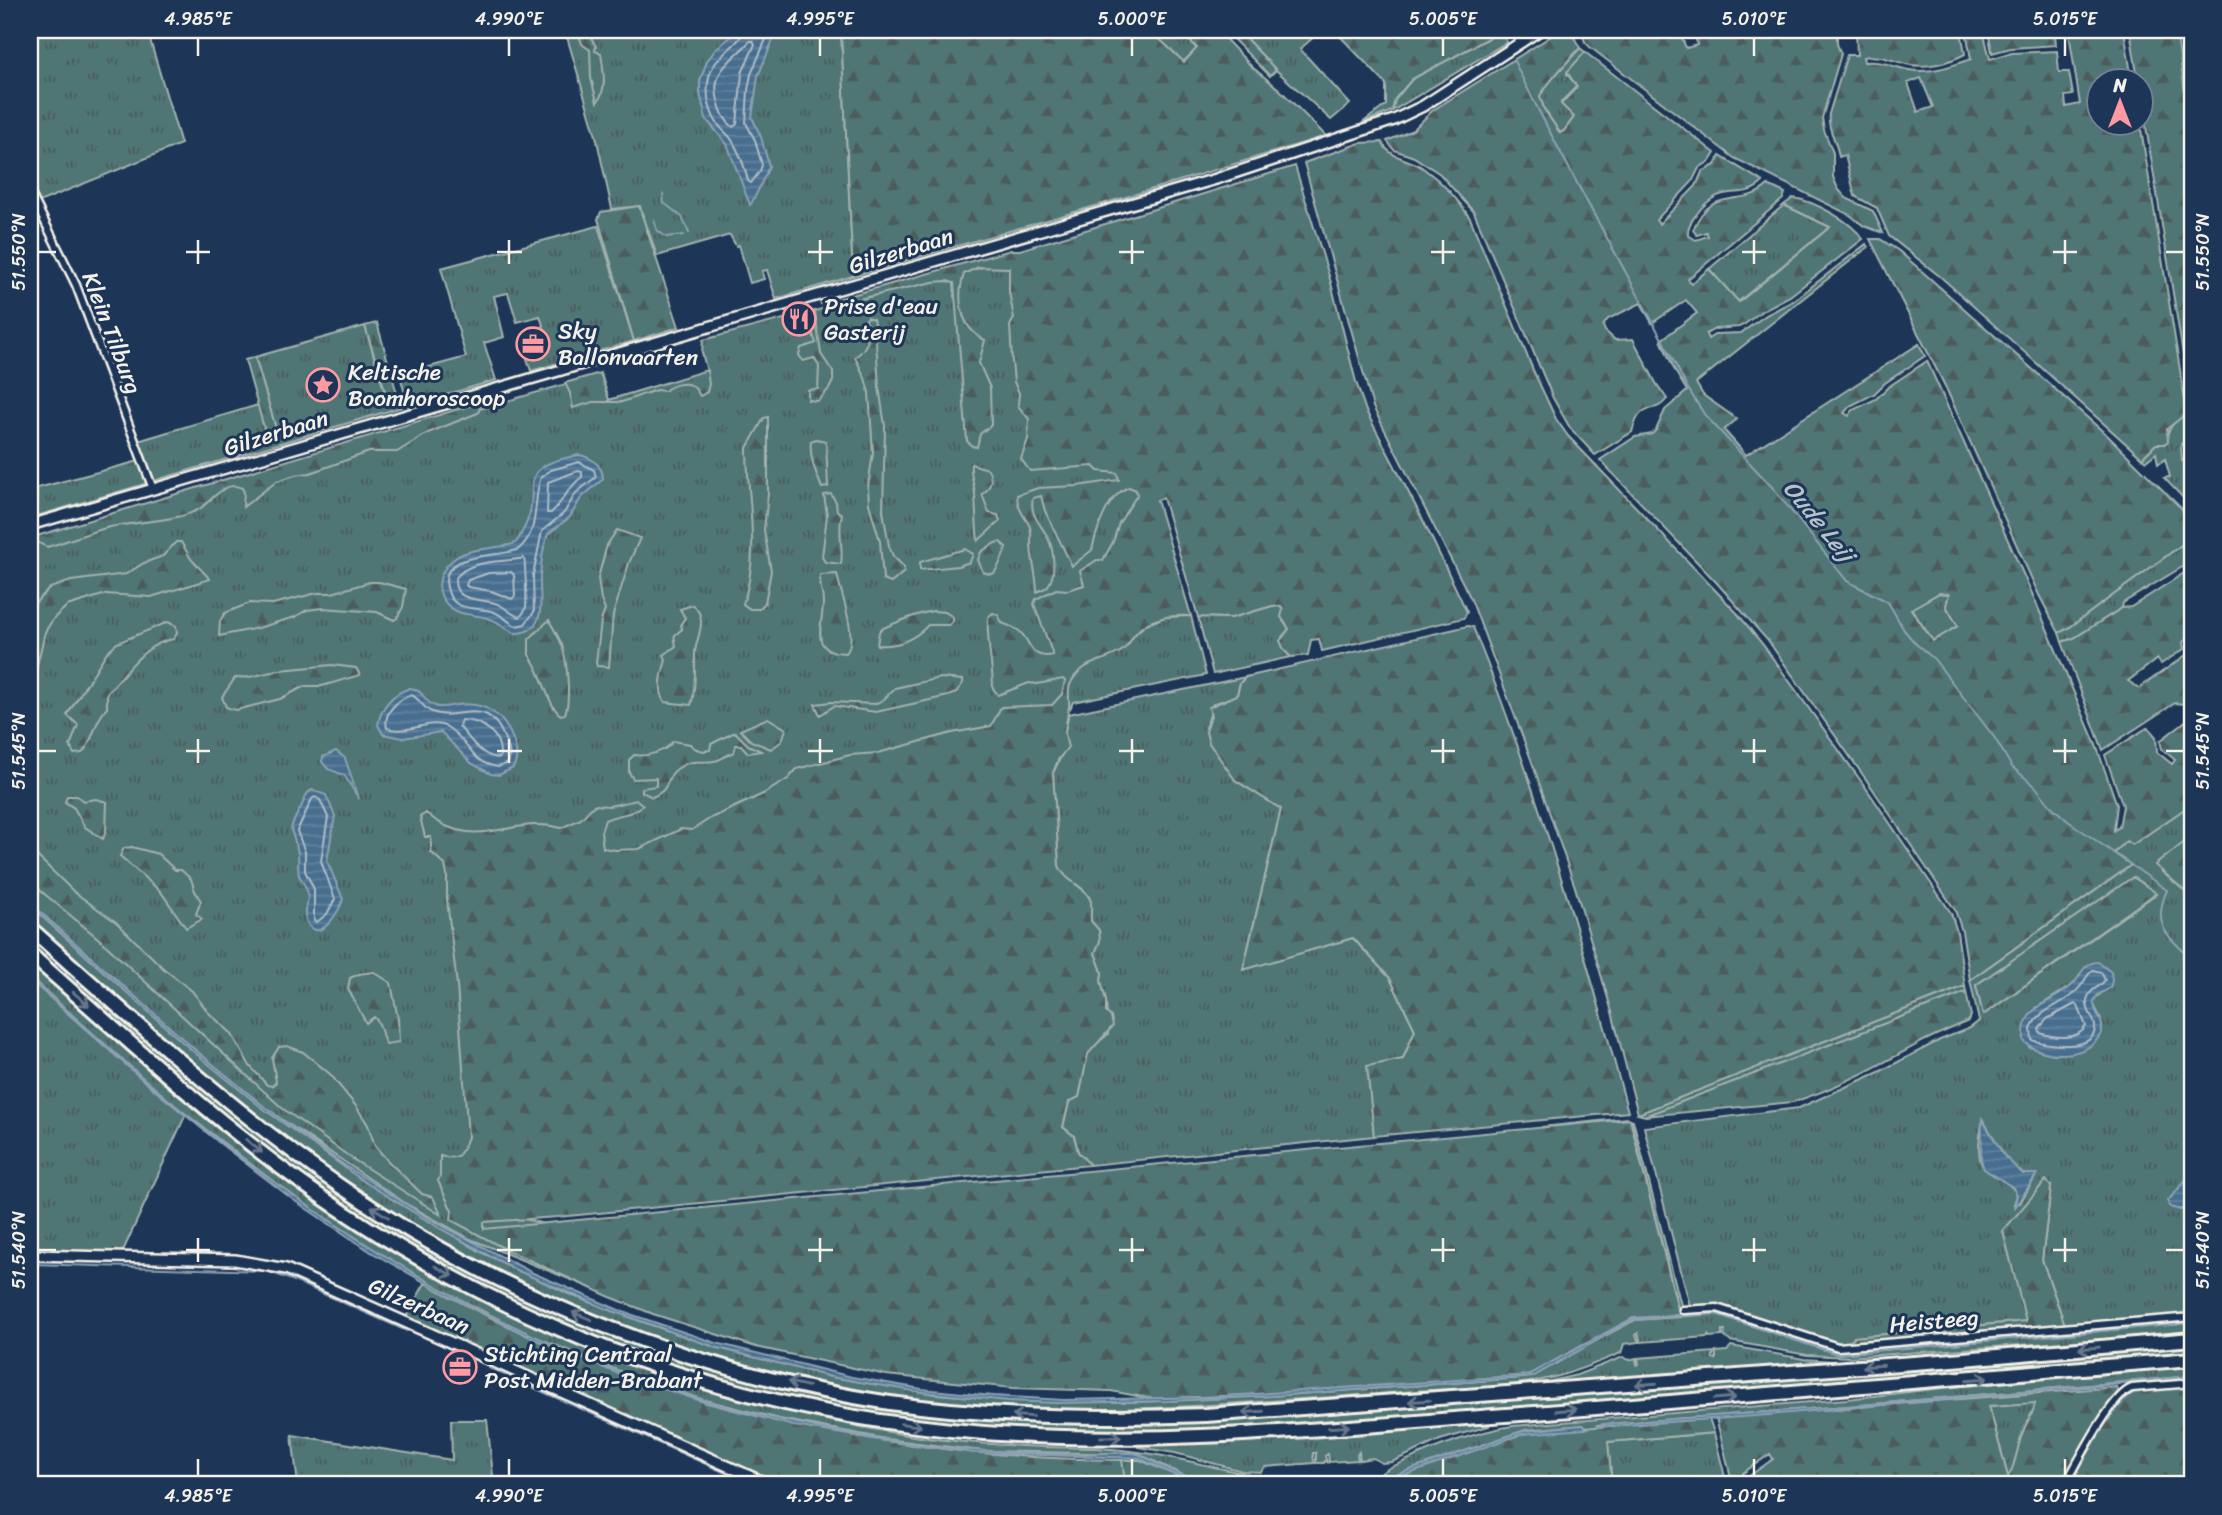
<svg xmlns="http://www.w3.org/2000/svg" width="2222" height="1515" font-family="Sriracha,sans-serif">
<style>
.grass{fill:url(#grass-tufts);stroke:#a2b2ae;stroke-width:2;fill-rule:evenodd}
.forest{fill:url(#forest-firs);stroke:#a2b2ae;stroke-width:2;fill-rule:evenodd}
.water{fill:url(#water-rules);stroke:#8ca2b3;stroke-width:2}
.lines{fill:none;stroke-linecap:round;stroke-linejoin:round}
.shore{stroke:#afbdc4;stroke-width:2}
.stream{stroke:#8ca2b3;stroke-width:2}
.street-casing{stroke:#f4f1e8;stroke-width:11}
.secondary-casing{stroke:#f4f1e8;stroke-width:14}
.highway-casing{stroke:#f4f1e8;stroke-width:18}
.street{stroke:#1d3557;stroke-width:6}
.secondary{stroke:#1d3557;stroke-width:9}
.highway{stroke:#1d3557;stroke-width:12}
.oneway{stroke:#68778a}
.ticks{fill:none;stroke:#f4f1e8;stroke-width:2.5}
.labels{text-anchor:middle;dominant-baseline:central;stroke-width:6;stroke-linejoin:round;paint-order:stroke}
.street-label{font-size:23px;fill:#f4f1e8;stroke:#1d3557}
.poi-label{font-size:23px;fill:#f4f1e8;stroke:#1d3557;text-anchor:start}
.water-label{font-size:24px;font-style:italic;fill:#b7c3c9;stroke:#1d3557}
.neatline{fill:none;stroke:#f4f1e8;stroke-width:2.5}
.ticks-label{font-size:18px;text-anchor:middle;fill:#f4f1e8}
</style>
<defs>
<pattern id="grass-tufts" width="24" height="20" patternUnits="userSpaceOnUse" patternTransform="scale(1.75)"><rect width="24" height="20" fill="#507475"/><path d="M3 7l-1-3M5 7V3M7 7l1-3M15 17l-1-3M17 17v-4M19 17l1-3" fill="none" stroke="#4c5c5b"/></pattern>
<pattern id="forest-firs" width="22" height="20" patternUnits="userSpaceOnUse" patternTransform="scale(1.75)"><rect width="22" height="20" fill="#507475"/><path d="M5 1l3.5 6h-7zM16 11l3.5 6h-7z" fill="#4c5c5b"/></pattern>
<pattern id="water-rules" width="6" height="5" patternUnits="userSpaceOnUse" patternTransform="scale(1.75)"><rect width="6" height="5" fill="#476e8f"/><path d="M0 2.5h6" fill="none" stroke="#62839f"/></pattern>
</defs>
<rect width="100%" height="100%" fill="#1d3557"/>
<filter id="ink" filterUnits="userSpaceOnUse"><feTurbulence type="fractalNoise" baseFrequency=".0143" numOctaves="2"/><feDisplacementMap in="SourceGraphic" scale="14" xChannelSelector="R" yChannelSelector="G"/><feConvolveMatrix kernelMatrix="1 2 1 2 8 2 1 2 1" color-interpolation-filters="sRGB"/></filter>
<g filter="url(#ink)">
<!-- grass -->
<path class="grass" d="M30 30H147L181 144 39 202 30 185Z
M565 30H841L853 276 776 299 767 270 762 271 764 279 750 283 739 245 736 246 730 235 657 256 640 206 612 209 596 136Z
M1155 30H1165L1170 33 1173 30H1180L1197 49 1183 62 1153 33Z
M1238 30H1322L1300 49 1350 104 1331 120 1276 70Z
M1502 31 1507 42 1392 111 1395 100 1412 79Z
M1580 48 1585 52 1567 74 1577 86 1561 102 1574 117 1564 131 1560 133 1544 109 1540 96 1546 85Z
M1784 205 1830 227 1738 302 1709 269Z
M598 226 634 341 531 371 524 349 540 345 539 342 547 338 540 316 517 322 508 293 494 296 504 337 484 343 496 380 408 406 400 375 466 357 441 268Z
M1006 261 1061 429 1142 484 1088 665 1128 645 1134 635 1145 625 1165 617 1191 616 1206 675 1073 702 1070 709 875 769 476 1207 585 1234 591 1288 470 1239 408 1205 265 1108 390 1198 483 1253 571 1295 640 1321 715 1347 831 1377 935 1394 1034 1402H1136L1271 1396 1532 1377 1633 1320 1716 1314 1837 1354 2192 1323V1333L1849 1357 1807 1355 1730 1341 1724 1336 1725 1330H1722V1336L1709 1337 1708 1335 1707 1337 1641 1342 1638 1333 1636 1335 1639 1342 1624 1344 1621 1353C1599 1362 1578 1371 1555 1377 1510 1388 1462 1388 1416 1391 1367 1395 1318 1398 1268 1401 1181 1407 1094 1413 1007 1408 772 1394 540 1312 346 1181 232 1104 132 1011 30 920V542L219 484 601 374 609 400 707 371 702 353 703 340Z
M365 326 387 400 398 397 402 407 153 481 138 441 258 405 266 435 277 432 255 357Z
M2192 410V435L2181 444 2182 461 2192 457V507L2164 478 2170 477 2165 459 2158 464 2156 453 2146 461 2142 458 2156 444H2164C2167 430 2178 413 2192 410Z
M139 461 148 483 30 518V509H36L37 493 30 495V490Z
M2192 537V561L2123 603 2122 608 2074 638 2062 642 2059 633 2070 627Z
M1939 593 1949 594 1946 606 1958 626 1933 641 1911 608Z
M1272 606 1283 607V621L1289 629 1282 637 1284 650 1291 657 1213 674 1198 617 1231 618Z
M1246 677 1240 683 1237 695 1213 704 1206 728 1235 780 1281 809 1243 969 1353 938 1390 978 1415 1030 1403 1059 1368 1067 1374 1136 1090 1165 1078 1152 1074 1136 1063 1127 1069 1102 1079 1096C1084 1082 1080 1063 1090 1050 1095 1044 1103 1039 1108 1034L1106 1001 1101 981 1102 972 1095 953C1102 934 1098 938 1091 922 1088 914 1093 906 1090 899 1084 884 1065 883 1059 866L1053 773 1067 744C1060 732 1069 726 1068 714Z
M2192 795V822L2188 825 2192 837 2162 872 2192 897V1173L2168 1201 2180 1210 2192 1207V1227L2185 1231 2192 1235V1314L2065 1325 2042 1260 2051 1187 2003 1231 2027 1321 1855 1337 1848 1344 1837 1345 1715 1306H1690L1644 1127 1799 1108 1879 1072 1940 1040 1970 1028 1979 1021 1970 980 2130 866 2114 853 2126 841 2185 808V800ZM2133 878 2156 894 1983 1015 1976 985ZM2074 984 2103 992 2094 999V1005L2101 1019 2053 1053 2029 1047 2036 1008ZM1983 1120 2005 1157 2023 1174H2037L2020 1203 2014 1204 2017 1195C2011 1181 1997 1179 1986 1170 1975 1161 1980 1133 1983 1120Z
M30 935C119 1014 207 1096 304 1166 373 1216 447 1258 523 1295 679 1370 853 1412 1026 1421 1191 1429 1358 1411 1523 1399 1746 1382 1969 1363 2192 1344V1355C1973 1374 1754 1392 1535 1408 1366 1421 1196 1439 1027 1431 842 1422 658 1374 493 1292 318 1205 174 1078 30 949Z
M30 964C114 1039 197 1116 288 1182 468 1311 676 1397 895 1433 945 1442 996 1445 1046 1447 1071 1448 1097 1447 1122 1450 1170 1455 1217 1468 1263 1478L1253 1483 1204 1485 1139 1454 982 1451 886 1439 780 1419 701 1399 627 1374 535 1337 451 1296 376 1252 292 1196 186 1114 122 1253 30 1251Z
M1965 986 1966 992 1645 1116 1638 1114Z
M1627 1118 1633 1120 1682 1309 1714 1310 1831 1347 2192 1320 1836 1351 1717 1312 1680 1315 1631 1121 1541 1129 1542 1127Z
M1731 1346 1804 1359 1848 1362 1530 1386 1577 1375 1623 1357 1629 1360 1636 1358 1637 1365 1639 1364 1638 1358 1714 1352 1713 1358 1716 1359V1352L1727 1351Z
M2192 1366V1376L1861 1405 1606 1424 1597 1425 1598 1428 1586 1429 1583 1425 1525 1430 1367 1485H1339V1477L1357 1476 1356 1485H1358L1359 1476 1370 1475V1481L1372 1482V1475H1380C1386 1467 1394 1467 1403 1462 1439 1445 1474 1433 1512 1426L1847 1399 1943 1388Z
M2022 1403H2035L2036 1405 2023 1431 2012 1471 2008 1477 1989 1406Z
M451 1420H487L494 1485H298L292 1435 452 1460Z
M1489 1424V1426L1440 1440 1392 1462 1382 1463 1373 1458 1360 1460 1359 1452 1357 1454 1358 1460 1329 1462 1328 1454 1325 1456 1327 1462 1325 1461 1324 1463H1316V1453H1313L1314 1463 1265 1467 1261 1472 1242 1471 1175 1453 1138 1447 1139 1444 1240 1441Z
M1714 1433 1727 1485H1612L1608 1442Z
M1122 1460H1140L1198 1485H1125Z"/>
<!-- forest -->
<path class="forest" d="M577 30H586L596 46 595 51 601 53C603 69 608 89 597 102L591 78 590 50 582 44Z
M841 30H1155L1153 33 1184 62 1197 48 1180 30H1217L1252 67 1279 89 1326 136 1123 198 853 276Z
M1224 30H1238L1276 70 1270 76Z
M1334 30H1501L1502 31 1412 79 1395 99 1392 111 1362 123 1386 105V84Z
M1561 30H1570L1580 48C1565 64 1551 78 1540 96L1544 109 1560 133 1564 131 1574 117 1561 104 1577 87 1567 72 1585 52 1715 153 1710 161 1699 168 1692 182 1656 220 1659 224 1696 186 1702 172 1715 165 1720 156 1763 182C1740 204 1723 178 1696 215 1691 221 1687 227 1688 235L1696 240 1708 236 1706 232 1697 235 1693 230C1712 183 1742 210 1768 185L1785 193 1783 199 1688 279 1691 284 1709 269 1739 302 1830 227 1784 205 1793 198C1814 201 1851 221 1863 239L1790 296 1763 310 1745 324 1739 327 1715 329 1706 334 1708 339 1716 334 1741 333 1766 315 1793 301 1866 244 1868 247 1696 383 1703 395 1737 419 1724 430 1746 455 1919 344 1925 356 1885 383 1874 394 1850 406 1844 413 1849 416 1853 410 1876 399 1888 387 1927 361 2034 598 2096 745 2117 805 2114 830 2119 827 2123 806 2105 755 2148 727 2156 737 2157 752 2172 764 2175 760 2162 749 2160 741 2192 716V795L2185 800 2186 808 2132 845 2126 841 2114 853 2131 865 1970 980 1962 931 1955 910 1870 785 1769 642 1717 583 1600 460 1635 437 1652 434 1656 430 1665 410 1687 391 1675 371 1661 340 1697 313 1686 300 1652 323 1641 303 1608 319 1603 326 1605 331 1615 340 1633 339 1656 383 1667 399C1653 417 1642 397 1632 432L1595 455 1570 428 1553 398 1474 212 1440 174 1414 157 1394 150 1387 141 1413 130 1433 110ZM1939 593 1949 594 1946 606 1958 626 1933 641 1911 609Z
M1581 30H1679L1686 48 1697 45 1695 30H1837V44L1841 54 1822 118 1824 130 1833 153V177L1838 189 1846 198 1873 211 1883 233 1864 226 1850 215 1734 158 1590 47 1585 42Z
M1843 30H1961L1965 54C1948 63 1925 69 1906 64 1891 60 1879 54 1863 57L1864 62C1881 60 1893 67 1909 70 1930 74 1951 66 1971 59L1966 30H1983L1990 59 2012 53 2057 51 2059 72H2069L2073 95 2065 96 2066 107 2080 104 2069 33 2055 34 2056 45 2011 48 1992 53 1988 30H2124L2132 80H2100V122L2140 123 2187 413 2167 429 2168 441 2164 444H2156L2142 458 1942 278 1889 236 1877 208 1855 196 1845 155 1839 157C1837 141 1827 129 1829 114L1847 55H1857L1856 31ZM1921 78 1933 107 1918 112 1908 83Z
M2130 30H2176L2192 140V410L2142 102V80H2138Z
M1382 142C1390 159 1409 158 1423 168 1441 181 1458 199 1470 218L1533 370 1556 419 1568 436 1737 613 1764 646 1866 788 1951 913 1957 932 1965 986 1638 1114 1612 1012 1575 887 1532 762 1471 599 1373 407 1304 163 1360 143Z
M1295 166 1330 279 1356 382 1366 411 1423 520 1467 612 1464 618 1322 651 1319 639 1311 640 1308 655 1291 657 1284 650 1280 641 1289 629 1281 617 1283 609 1281 606H1272L1231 618 1198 617 1163 498 1157 500 1191 616C1172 615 1149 617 1136 633 1131 638 1129 645 1123 650 1107 662 1080 660 1070 685 1067 692 1070 699 1069 706 1067 725 1062 728 1068 747L1058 760 1053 773 1059 866C1065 882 1083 884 1090 899 1093 905 1090 914 1091 921L1099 930 1100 941 1095 953 1102 972 1101 981 1106 1001V1012L1111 1017 1113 1026 1088 1054 1079 1097 1069 1102 1063 1127 1074 1136 1078 1152 1090 1165 558 1217 484 1222V1229L1630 1119 1680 1317 1635 1320 1524 1378 1323 1392 1153 1399 1111 1391 1013 1388 886 1375 756 1347 653 1314 608 1296 507 1250 451 1220 452 1211 438 1181 440 1176V1156C460 1161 461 1154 468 1137L457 985 447 900V875L445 865 431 852V837H425L420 817 426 813C475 855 513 814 561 828L581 819 594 805 609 806 637 800 643 805C634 815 617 814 605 820L601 832 603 848 616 850 639 849 681 829 692 830 711 818 763 794 788 779 797 769 850 755 878 753 952 733 991 726 1001 707 1052 705 1062 694 1065 681 1063 679 1037 684 1029 683 998 695 993 688C993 665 986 640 988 617L993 613 998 615 1002 623C1007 625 1013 627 1018 630 1031 639 1029 661 1053 655L1034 604 1036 599 1056 589 1068 590 1084 585 1080 571 1097 560H1103L1113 542 1119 523 1137 495 1136 490 1129 487C1107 495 1097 529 1092 550L1072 566 1045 511 1041 496 1033 498C1029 516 1041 523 1048 538 1054 550 1057 576 1047 587 1044 589 1040 590 1037 592 1037 575 1031 560 1031 542 1031 537 1032 530 1029 525 1023 514 1017 508 1017 495L1038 488 1077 486 1119 480 1117 473 1098 471 1093 466 1030 471 1021 459 1028 439 1029 419 1018 406 1019 393 1014 382 1012 361 1010 326 1014 318 1009 292V268L978 267 964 274C956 299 960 328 985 340L979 363 990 388 991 425 980 434 977 447 972 446 967 441 954 283 947 281 933 282 833 305 820 304 1011 250H1020Z
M639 206 679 327 634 341 598 219 601 212Z
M1870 239H1880L1899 251 2108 436 2192 519V537L2070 627 2059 633 2039 595 1946 388Z
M815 312 821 354 833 372V381L829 389 818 401 808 400V390L818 389 819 366 814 358 803 361 799 355 801 348 816 343 806 315Z
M868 317 873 319 875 327 879 387 885 426 883 511 889 546 893 556 904 567V572L891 583 883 580 880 541 869 504 868 486 873 453 869 393 865 378 855 357C869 347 871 335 866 319Z
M377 323 398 397 388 400 365 326Z
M255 357 277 432 266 435 245 360Z
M707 370 709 384 707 392 700 396C698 393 696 389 693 386 685 381 671 385 665 391L656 390 622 402H593L573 408 570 393 565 383 600 373 609 400Z
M482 402 478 413 428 433 397 452H369L310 473 295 475 277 481 243 507 244 492 242 488C225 480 213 499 201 508 182 521 134 522 110 527 89 532 68 541 47 547L37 542 30 544V538Z
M768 417V494L764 530 771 571 765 603 759 609H750L743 604C761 552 747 500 747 448L764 418Z
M816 439 826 441 828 487 822 488C816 473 809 457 811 441Z
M971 464 988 469C993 479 991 488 982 494L989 513 998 515 1000 521 978 541C976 525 976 510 975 494 974 483 970 475 971 464Z
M831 494 836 502 837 511 842 514C837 533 844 546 841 564L825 562 822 557 827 515 824 495Z
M617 530 640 538 629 563 613 615 609 667 597 666 596 663 601 621 605 610 601 600 598 578 607 545Z
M176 542H181L191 559 210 579 151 597 106 594 67 606 54 618 45 632 36 670 30 671V608L50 588 71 581 126 574 144 563 163 556Z
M1000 542 1006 547C1006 551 997 570 994 573 991 575 986 573 983 572L978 560 981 552 995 543Z
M965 549 973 554 970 562 958 566 920 570V562Z
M2192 568V636L2183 642 2184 649 2161 664 2157 659 2128 681 2139 688 2192 651V714L2184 704 2175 703 2103 750 2062 642 2074 638 2122 608 2131 607Z
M837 574C840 592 859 639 846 653 808 652 823 627 823 603 823 593 819 585 820 575Z
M370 582H379L406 589 403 607 397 618 394 620 377 612 323 608 307 610 295 617 258 628 219 636 220 621 225 613 250 603 273 604 317 593H332Z
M693 605C698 610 700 613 701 620 702 632 695 643 695 654 695 670 696 689 691 705L665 702C657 690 662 673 666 660L664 655 676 646C673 632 674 637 682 629L681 624 685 618 680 609Z
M933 611 945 612 953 617V621L949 625H928C915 639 897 647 877 645L879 632 881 629C897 622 916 614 933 611Z
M549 620C553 628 559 637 562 645 567 661 571 699 565 714L561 715C548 708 543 672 529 655V639Z
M168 622 176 626 177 633 174 639C143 643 127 673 107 693V708C93 722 95 740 82 753L74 754 70 746 78 725 67 715 107 652 117 643Z
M1468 626 1473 627C1536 784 1584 948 1628 1112L1374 1136 1367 1066 1403 1059 1415 1030 1390 978 1353 938 1243 970 1281 809 1235 780 1209 743 1206 732 1211 715 1209 707 1237 695 1240 683 1246 677Z
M332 665 356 668 360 675 322 686H305L280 699 236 710 231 709 226 707 222 697 235 678 250 677 280 670Z
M940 678 963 680V683L956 693 948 696 876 712 834 706 820 715 815 704 831 702 875 704 884 699 895 688Z
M768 718 786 729 782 741 771 749 751 741 740 730Z
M735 732 748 745 761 751 748 753 741 745H736L734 752C727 754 722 760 714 761 698 764 694 757 677 769 664 778 673 788 652 797L642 792V788L656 786V778L633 779 629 772V760L634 755C647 757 666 752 673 741L690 744C695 750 703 752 710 750L711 744Z
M67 796H77L83 801 96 799 107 802 106 831 103 839 85 827 74 808 65 802Z
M2192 822V897L2155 865 2191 837 2187 828Z
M132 847 158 854 175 870H181L191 879 195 891 201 901 196 914 202 919 186 928 161 892 120 856 124 848Z
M30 849 74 892 116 922 163 968 192 991 209 1013 231 1033 250 1066 267 1085 272 1086 276 1082 272 1058 279 1047 287 1046 303 1052 330 1074 356 1106 368 1125 375 1146 387 1160 422 1194 433 1197 441 1215 354 1160 282 1108 99 939 30 882Z
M2133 877 2156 893 1983 1015 1976 985Z
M374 972 391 983 398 1019 399 1042 386 1044C380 1035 383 1025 374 1017L366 1023 348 989 350 978 359 974Z
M1966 992 1971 1016 1968 1021C1951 1029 1934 1035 1918 1044 1877 1066 1838 1088 1793 1102L1645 1116Z
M2046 1180 2051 1187 2042 1260 2065 1325 1848 1344 1854 1337 2026 1321 2003 1231Z
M425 1283C638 1404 879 1458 1122 1460L1125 1485H783L406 1317Z
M2192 1386V1485H2070C2082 1465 2116 1397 2137 1391 2154 1387 2175 1388 2192 1386Z
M2117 1387 2118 1392 2103 1412 2062 1485H1744L1745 1479 1773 1459 1770 1454 1743 1473 1739 1485H1733L1716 1418ZM2035 1403C2034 1413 2028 1420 2024 1429 2017 1444 2017 1464 2008 1477L1989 1406Z
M1709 1418 1714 1433 1608 1442 1612 1485H1377L1470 1452V1449L1531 1432Z"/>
<!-- water -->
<path class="water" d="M739 30H777L758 76 752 117 761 137 769 166C767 172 753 202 750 205L727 144 706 119 700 93V81L707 61 716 49Z
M579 455C591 457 603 465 603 479L581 498 570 517 548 534C543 546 541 564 540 577 539 598 549 633 515 633 505 629 498 620 487 618 476 614 461 616 451 608 427 589 443 559 468 552 478 548 510 547 515 543 519 540 521 534 523 530 546 489 507 468 579 455Z
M410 688C424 689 423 702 435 706 442 709 449 706 456 705 483 701 502 713 512 737 517 748 519 758 513 768L499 775 491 774 471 763 441 732 403 738 383 734 378 725C381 706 392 694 410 688Z
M336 751 345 758 359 799 344 775 328 769 322 762 323 757Z
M312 790 326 795 335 816 327 861 343 899C340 909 323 940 310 927 302 919 308 904 308 895 307 887 302 882 299 875 297 868 299 860 298 853 292 824 285 837 301 807 305 800 304 794 312 790Z
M30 903 192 1047 260 1103 333 1158 431 1220 533 1273 621 1311 716 1343 852 1377 922 1389 993 1396 1064 1400 1211 1397 1528 1375 1633 1318 1717 1312 1836 1351 2192 1320V1323L1837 1354 1716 1314 1692 1315 1633 1320 1532 1377 1271 1396 1170 1401 1056 1403 1008 1401 914 1391 831 1377 715 1347 607 1309 516 1270 441 1229 363 1181 261 1107 189 1048 30 906Z
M2098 962 2111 972 2112 981 2110 988C2104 992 2095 994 2094 1002 2093 1013 2106 1021 2101 1033 2091 1059 2041 1060 2024 1041 2021 1004 2049 1006 2071 986 2082 977 2081 963 2098 962Z
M30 977C94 1034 157 1093 225 1145 394 1276 585 1380 796 1423 858 1436 923 1448 986 1451 1019 1453 1052 1454 1085 1454 1102 1454 1122 1451 1138 1454 1144 1456 1150 1460 1156 1463 1172 1471 1188 1478 1204 1485H1196L1139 1458 974 1453 885 1441 794 1426 707 1403 619 1374 534 1339 451 1297 371 1252 295 1201 222 1145 152 1088 30 980Z
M1982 1119 2005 1157 2023 1174H2037L2014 1209 2017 1195 2014 1188 1984 1169 1981 1160Z
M2192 1173V1207C2184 1209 2176 1211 2169 1206L2168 1201Z
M2192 1376V1378L1755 1416 1596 1427 1606 1424 1861 1405Z
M1583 1425 1586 1429 1522 1434 1388 1481 1367 1485 1523 1431Z"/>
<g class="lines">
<!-- shore -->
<path class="shore" d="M743 30C741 46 714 54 709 77 705 93 709 115 721 128 724 132 729 135 732 140 739 152 745 167 748 181L751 183 760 171 762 165 755 140 746 123 748 90 751 74 770 30
M750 41H753L755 44 742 73 737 124 733 127C725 121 722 114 719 104 708 71 731 62 750 41Z
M579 462 594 470 596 477 576 493 564 513 542 531 533 575 534 612 525 624 516 626C508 622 502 615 494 612 482 608 467 610 457 604 453 601 449 596 448 591 433 548 508 559 520 548 541 528 532 501 541 477L551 470Z
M578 471 582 472V477C568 487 563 502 551 513H547L548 482Z
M524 558C525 561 527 601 526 607 525 612 523 613 520 617 512 615 507 609 500 605 484 597 454 605 455 579 470 558 502 563 524 558Z
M511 572 514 575 515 596 512 599 491 591 468 587 466 585 468 580 489 573Z
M411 695C420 698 422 708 432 712 458 723 486 693 504 737 508 746 512 754 508 763L498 767C469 763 468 739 447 727 431 718 407 735 387 728 383 713 397 700 411 695Z
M461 720C483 720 502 734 500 758 482 758 470 739 459 726Z
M315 797 320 800 328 817 321 861 335 899 327 914 317 922 314 921V889L305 871V852L297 831 312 799Z
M2093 970 2101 972 2105 980C2100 988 2089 989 2087 1000 2085 1010 2094 1017 2095 1026 2097 1053 2046 1045 2032 1040L2031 1028C2041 1006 2065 1006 2079 988 2085 982 2086 975 2093 970Z
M2075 1004 2078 1006 2086 1026C2078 1041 2054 1038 2040 1033L2039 1029 2047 1019Z"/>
<!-- stream -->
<path class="stream" d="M1499 30 1506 41
M1514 61C1567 172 1631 277 1687 387L1704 414 1773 488 1847 581 1888 602 1904 630 1916 644 1934 659 1994 737 2012 767 2035 786 2051 806 2068 821 2167 890C2151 926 2168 936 2192 959
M663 194 664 203 682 217 689 233
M654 220 657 230 666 237 684 235
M30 1264 266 1271 292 1280 407 1331
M489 1368 753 1485"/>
<defs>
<path id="street" d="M30 192 76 285 153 489
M1683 1310 1717 1308 1838 1347 2192 1317
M2065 1485C2077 1464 2111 1395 2132 1388L2192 1383"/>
<path id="secondary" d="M30 525 1216 179 1394 120 1423 106 1540 30
M30 1255 235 1260 286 1269 770 1485"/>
<path id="highway" d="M30 928C130 1017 229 1109 340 1186 500 1297 697 1374 890 1403 994 1418 1101 1419 1206 1415L1941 1361 2192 1339
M30 954C111 1025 190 1099 276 1164 362 1229 457 1284 555 1327 700 1391 857 1426 1015 1435 1188 1445 1362 1425 1535 1413 1754 1397 1973 1379 2192 1359"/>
</defs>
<!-- street casing -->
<use href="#street" class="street-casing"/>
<!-- secondary casing -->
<use href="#secondary" class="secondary-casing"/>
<!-- highway casing -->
<use href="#highway" class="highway-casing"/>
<!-- street -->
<use href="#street" class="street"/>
<!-- secondary -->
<use href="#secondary" class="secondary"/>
<!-- highway -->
<use href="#highway" class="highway"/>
</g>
<!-- one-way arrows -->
<defs><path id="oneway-shaft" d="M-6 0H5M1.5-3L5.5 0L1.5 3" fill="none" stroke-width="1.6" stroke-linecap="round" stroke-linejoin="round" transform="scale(1.75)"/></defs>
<g class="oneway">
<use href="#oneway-shaft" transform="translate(81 999) rotate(41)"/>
<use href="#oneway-shaft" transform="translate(254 1146) rotate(39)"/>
<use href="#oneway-shaft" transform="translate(380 1212) rotate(-148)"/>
<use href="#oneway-shaft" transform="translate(444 1271) rotate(29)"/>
<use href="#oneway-shaft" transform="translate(582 1316) rotate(-159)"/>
<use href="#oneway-shaft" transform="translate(2089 1348) rotate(175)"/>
<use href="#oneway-shaft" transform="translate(1873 1366) rotate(176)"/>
<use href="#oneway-shaft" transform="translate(1977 1379) rotate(-4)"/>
<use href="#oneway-shaft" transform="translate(798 1384) rotate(-167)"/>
<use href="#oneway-shaft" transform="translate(1646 1384) rotate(176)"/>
<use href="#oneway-shaft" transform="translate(1725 1398) rotate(-5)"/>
<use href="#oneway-shaft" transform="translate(1419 1401) rotate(176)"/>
<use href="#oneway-shaft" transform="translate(1566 1410) rotate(-4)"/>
<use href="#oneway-shaft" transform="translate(1253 1412) rotate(176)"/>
<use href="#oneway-shaft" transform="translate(1023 1416) rotate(-177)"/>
<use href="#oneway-shaft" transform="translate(911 1425) rotate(8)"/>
<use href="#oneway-shaft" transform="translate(1339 1427) rotate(-4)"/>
<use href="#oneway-shaft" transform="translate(1111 1437)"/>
</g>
</g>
<!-- ticks -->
<path class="ticks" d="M198 38V56M509 38V56M820 38V56M1132 38V56M1443 38V56M1754 38V56M2065 38V56M198 240V264M509 240V264M820 240V264M1132 240V264M1443 240V264M1754 240V264M2065 240V264M38 252H56M186 252H210M497 252H522M808 252H833M1119 252H1144M1431 252H1455M1742 252H1766M2053 252H2077M2166 252H2184M198 739V763M509 739V763M820 739V763M1132 739V763M1443 739V763M1754 739V763M2065 739V763M38 751H56M186 751H210M497 751H522M808 751H833M1119 751H1144M1431 751H1455M1742 751H1766M2053 751H2077M2166 751H2184M198 1238V1262M509 1238V1262M820 1238V1262M1132 1238V1262M1443 1238V1262M1754 1238V1262M2065 1238V1262M38 1250H56M186 1250H210M497 1250H522M808 1250H833M1119 1250H1144M1431 1250H1455M1742 1250H1766M2053 1250H2077M2166 1250H2184M198 1459V1476M509 1459V1476M820 1459V1476M1132 1459V1476M1443 1459V1476M1754 1459V1476M2065 1459V1476"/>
<!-- icons -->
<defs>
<symbol id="restaurant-ring" viewBox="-11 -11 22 22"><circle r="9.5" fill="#1d3557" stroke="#ff9aa2" stroke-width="1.5"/><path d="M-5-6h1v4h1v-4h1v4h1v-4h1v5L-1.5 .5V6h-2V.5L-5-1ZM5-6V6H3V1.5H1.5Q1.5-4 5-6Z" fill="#ff9aa2"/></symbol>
<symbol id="office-ring" viewBox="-11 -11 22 22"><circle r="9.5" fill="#1d3557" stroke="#ff9aa2" stroke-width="1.5"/><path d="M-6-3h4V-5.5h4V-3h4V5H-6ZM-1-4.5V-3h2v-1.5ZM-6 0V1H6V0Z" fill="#ff9aa2"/></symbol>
<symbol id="sight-ring" viewBox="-11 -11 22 22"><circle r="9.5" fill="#1d3557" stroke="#ff9aa2" stroke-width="1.5"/><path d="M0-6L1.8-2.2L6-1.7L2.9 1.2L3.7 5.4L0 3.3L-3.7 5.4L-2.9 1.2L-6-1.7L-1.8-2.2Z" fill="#ff9aa2"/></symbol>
</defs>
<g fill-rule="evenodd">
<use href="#restaurant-ring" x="780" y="300" width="38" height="38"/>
<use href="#office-ring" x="514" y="325" width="38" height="38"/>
<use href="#sight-ring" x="304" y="366" width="38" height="38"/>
<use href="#office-ring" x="441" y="1348" width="38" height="38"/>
</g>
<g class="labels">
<!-- street labels -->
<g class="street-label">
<text transform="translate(901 251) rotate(-17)">Gilzerbaan</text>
<text transform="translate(112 333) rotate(69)">Klein Tilburg</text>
<text transform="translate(276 433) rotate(-17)">Gilzerbaan</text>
<text transform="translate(419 1306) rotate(24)">Gilzerbaan</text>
<text transform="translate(1934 1321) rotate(-5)">Heisteeg</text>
</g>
<!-- poi labels -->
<g class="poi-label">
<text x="824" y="306">Prise d'eau<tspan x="824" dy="26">Gasterij</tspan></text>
<text x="558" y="331">Sky<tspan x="558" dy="26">Ballonvaarten</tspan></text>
<text x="348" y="372">Keltische<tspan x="348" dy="26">Boomhoroscoop</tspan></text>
<text x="484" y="1354">Stichting Centraal<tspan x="484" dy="26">Post Midden-Brabant</tspan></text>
</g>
<!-- water labels -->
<g class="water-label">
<text transform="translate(1819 521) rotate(51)">Oude Leij</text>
</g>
</g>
<!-- margin -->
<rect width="2222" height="1515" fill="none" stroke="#1d3557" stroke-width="77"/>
<!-- north arrow -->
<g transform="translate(2120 102)"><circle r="33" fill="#1d3557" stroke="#738091" stroke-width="2"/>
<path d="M0-5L12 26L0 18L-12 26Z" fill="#ff9aa2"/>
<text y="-10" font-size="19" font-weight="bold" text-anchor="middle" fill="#f4f1e8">N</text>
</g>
<rect x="38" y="38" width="2146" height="1438" class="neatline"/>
<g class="ticks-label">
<text x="198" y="25">4.985°E</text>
<text x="509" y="25">4.990°E</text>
<text x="820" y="25">4.995°E</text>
<text x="1132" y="25">5.000°E</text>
<text x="1443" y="25">5.005°E</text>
<text x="1754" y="25">5.010°E</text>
<text x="2065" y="25">5.015°E</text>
<text transform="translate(19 252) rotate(-90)" y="6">51.550°N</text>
<text transform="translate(2203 252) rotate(-90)" y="6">51.550°N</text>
<text transform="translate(19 751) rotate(-90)" y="6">51.545°N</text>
<text transform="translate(2203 751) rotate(-90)" y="6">51.545°N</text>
<text transform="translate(19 1250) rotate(-90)" y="6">51.540°N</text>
<text transform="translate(2203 1250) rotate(-90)" y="6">51.540°N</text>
<text x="198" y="1502">4.985°E</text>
<text x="509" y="1502">4.990°E</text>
<text x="820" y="1502">4.995°E</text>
<text x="1132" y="1502">5.000°E</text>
<text x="1443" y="1502">5.005°E</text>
<text x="1754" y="1502">5.010°E</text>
<text x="2065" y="1502">5.015°E</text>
</g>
</svg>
